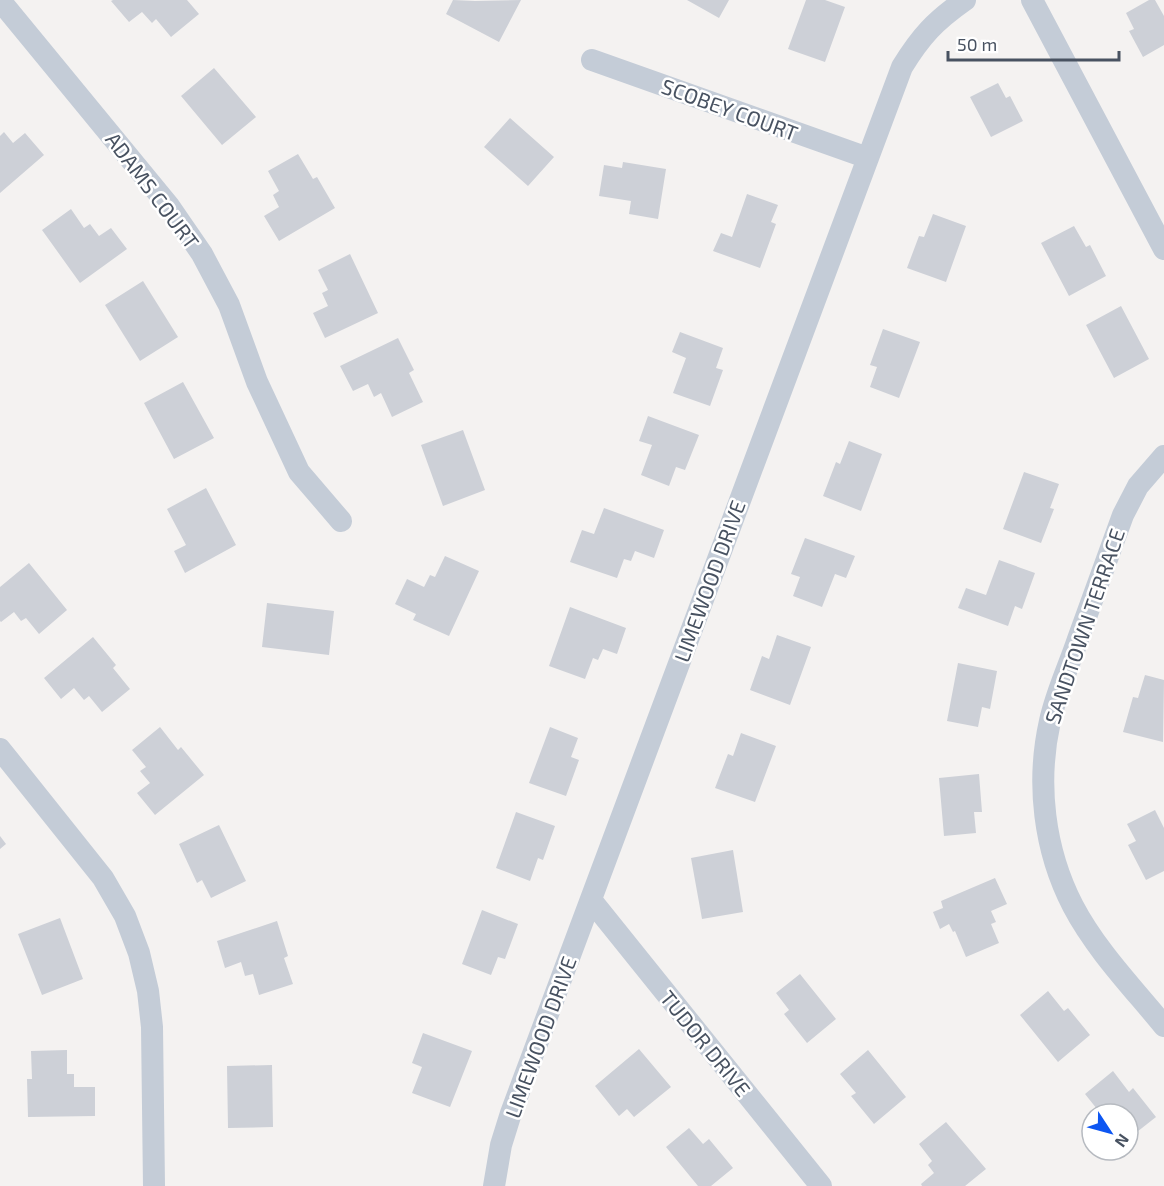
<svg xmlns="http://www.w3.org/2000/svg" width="1164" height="1186" font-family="'Exo 2',sans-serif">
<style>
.building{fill:#cdd0d7}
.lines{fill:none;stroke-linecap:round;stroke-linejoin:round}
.minor{stroke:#c4ccd7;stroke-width:22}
.labels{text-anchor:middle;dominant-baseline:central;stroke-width:5;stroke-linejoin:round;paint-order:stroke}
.street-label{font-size:21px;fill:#485261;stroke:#fff}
</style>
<rect width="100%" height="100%" fill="#f4f2f1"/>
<!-- building -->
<path class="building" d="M113 0H187L199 14 171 37 156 19 152 23 142 12 129 22 111 1Z
M453 0 475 1 521 0 499 42 446 14Z
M687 0H729L719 18Z
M806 0H825L845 7 825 62 788 49Z
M1149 0H1155L1164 16V45L1143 57 1129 31 1134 29 1126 13Z
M214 68 256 117 222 145 181 96Z
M998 83 1006 98 1010 96 1023 121 991 137 970 97Z
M510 118 554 157 528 186 484 147Z
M4 132 13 143 25 133 44 155 0 193V136Z
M298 154 313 179 317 177 335 208 279 241 264 216 279 207 273 195 279 191 268 171Z
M623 162 666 169 658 219 629 214 631 201 599 196 604 165 622 168Z
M747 194 778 205 771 222 776 224 760 268 713 251 721 233 732 237Z
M71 209 84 228 90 224 99 236 111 228 127 249 80 283 42 230Z
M933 214 966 226 946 282 907 268 919 236 924 237Z
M1074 226 1086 247 1090 245 1106 276 1069 296 1041 243Z
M350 254 378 313 325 338 313 313 328 306 322 293 328 290 318 270Z
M143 281 178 337 140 361 105 305Z
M1121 306 1149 359 1114 378 1086 325Z
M883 329 920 342 899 398 870 387 877 367 870 365Z
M680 332 723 348 716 368 723 370 710 406 673 393 686 358 672 352Z
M398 338 414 370 409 373 423 402 392 417 381 393 374 397 368 384 353 391 340 366Z
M183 382 214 438 174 459 144 403Z
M648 416 699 435 685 470 676 467 669 486 641 475 652 445 639 441Z
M463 430 485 490 443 506 421 445Z
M849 441 882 454 861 511 823 496 836 462 840 464Z
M1024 472 1059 484 1050 508 1054 509 1041 543 1003 529Z
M206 488 236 545 185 573 174 551 186 545 167 509Z
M604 508 664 530 654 558 635 551 631 561 624 559 617 578 570 562 582 530 594 534Z
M805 538 855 556 846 578 835 574 822 607 793 596 800 577 791 574Z
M445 556 479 571 449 636 413 620 416 614 395 604 407 579 424 587 430 575 435 577Z
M999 560 1035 573 1022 609 1015 606 1008 626 958 608 966 588 986 595Z
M29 563 67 610 39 634 26 618 21 621 14 612 1 622 0 621V587Z
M267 603 334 611 329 655 262 647Z
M570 607 626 628 617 654 603 649 598 660 593 658 585 679 549 666Z
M777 635 811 647 790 705 750 690 762 656 769 659Z
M93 637 116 665 113 668 130 689 102 712 89 696 84 700 74 688 61 699 44 678Z
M958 663 997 671 990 709 982 707 978 727 947 721Z
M1145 675 1164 680 1163 742 1123 732 1133 697 1138 698Z
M160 727 178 750 181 747 204 775 155 815 137 793 150 783 140 771 146 767 132 750Z
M550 727 578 738 571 757 579 760 566 796 529 783Z
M741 733 776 746 755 802 715 788 728 754 733 756Z
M979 774 982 812H974L976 833 944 836 939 778Z
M1155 810 1164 828V871L1146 880 1128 845 1136 841 1127 824Z
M516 812 555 826 543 860 538 858 530 881 496 868Z
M219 825 246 881 211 898 202 880 197 883 179 844Z
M0 836 6 844 0 849Z
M733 850 743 912 702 919 691 858Z
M995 878 1007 904 991 911 996 922 991 924 999 943 966 957 955 931 953 932 949 924 940 929 933 912 943 908 941 901Z
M482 910 518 924 505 959 498 957 491 975 462 964Z
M60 918 83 979 42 995 18 934Z
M277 921 288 956 284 958 293 984 259 995 253 974 245 976 241 962 225 968 217 941Z
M800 974 836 1019 807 1043 784 1014 789 1010 776 993Z
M1048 991 1064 1011 1068 1008 1090 1035 1058 1062 1020 1015Z
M423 1033 472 1051 450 1107 412 1093 422 1067 412 1063Z
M639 1049 671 1087 634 1117 627 1109 619 1116 595 1086Z
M67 1050V1074H74V1087H95V1116L28 1117 27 1079H32L31 1051Z
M868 1050 906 1097 874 1124 851 1096 856 1093 840 1074Z
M272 1065 273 1127 228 1128 227 1066Z
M1113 1071 1129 1092 1133 1088 1156 1117 1128 1139V1114H1101L1085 1094Z
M946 1122 986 1169 965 1186H922L921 1184 934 1173 928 1165 932 1161 919 1144Z
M689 1128 703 1144 709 1139 733 1168 711 1186H698L666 1147Z"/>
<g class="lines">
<!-- minor -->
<path class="minor" d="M1032 0 1164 249
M3 4 169 206 202 254 229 305 257 382 299 472 341 521
M592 60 868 158
M1164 456 1138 486 1123 515C1108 556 1093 598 1078 639 1069 666 1056 693 1050 721 1036 783 1044 850 1073 906 1096 950 1133 988 1164 1026
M0 749 103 878 125 916 139 953 148 991 152 1027 154 1186
M591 900 821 1186
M494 1186 501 1145 511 1113 902 67C921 36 935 21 965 0"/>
</g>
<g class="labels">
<!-- street labels -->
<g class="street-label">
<text transform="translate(730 109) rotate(20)">SCOBEY COURT</text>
<text transform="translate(153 190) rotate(53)">ADAMS COURT</text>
<text transform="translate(709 581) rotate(-70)">LIMEWOOD DRIVE</text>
<text transform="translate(1084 626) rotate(-71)">SANDTOWN TERRACE</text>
<text transform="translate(540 1037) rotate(-70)">LIMEWOOD DRIVE</text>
<text transform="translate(706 1043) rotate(51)">TUDOR DRIVE</text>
</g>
</g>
<!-- north arrow -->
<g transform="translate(1110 1132) rotate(126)"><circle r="28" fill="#ffffff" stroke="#b6bac0" stroke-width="1.5"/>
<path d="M0-4.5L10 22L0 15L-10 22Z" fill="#0d56f2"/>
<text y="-9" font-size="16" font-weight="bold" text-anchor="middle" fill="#485261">N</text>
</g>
<!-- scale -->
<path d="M948 51v9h171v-9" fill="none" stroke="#485261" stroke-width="3"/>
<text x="957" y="51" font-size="18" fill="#485261" stroke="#ffffff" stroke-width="4.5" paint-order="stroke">50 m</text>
</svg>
